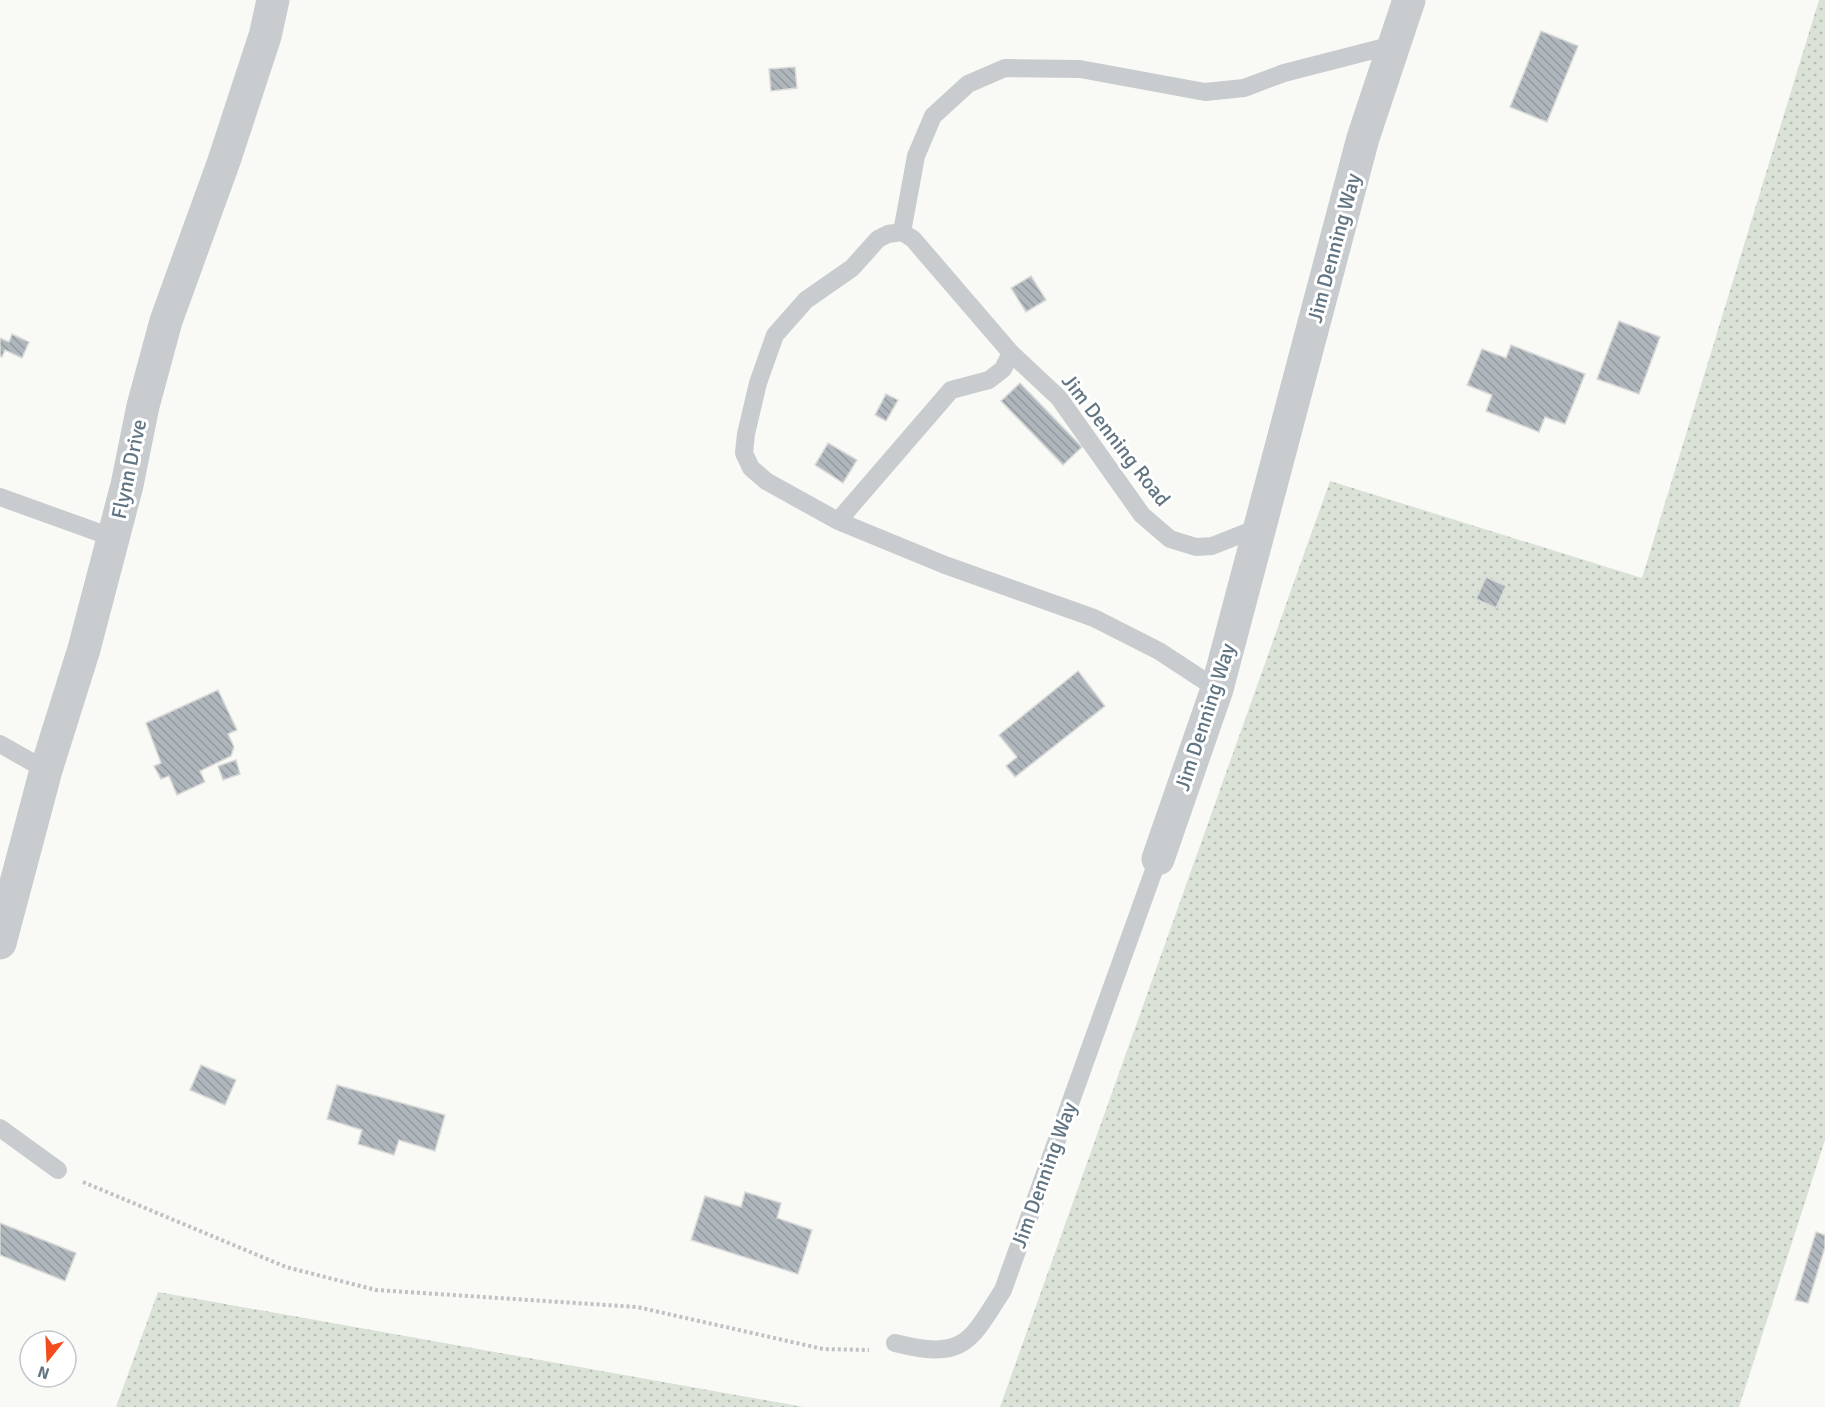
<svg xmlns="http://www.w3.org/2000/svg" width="1825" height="1407" font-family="Signika,sans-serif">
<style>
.grass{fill:url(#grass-dots)}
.building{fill:url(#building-back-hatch);stroke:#dadad8;stroke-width:1.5}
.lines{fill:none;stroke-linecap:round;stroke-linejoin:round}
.path{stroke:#bfc2c4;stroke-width:4;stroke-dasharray:3 3;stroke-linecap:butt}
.service{stroke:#c8cccf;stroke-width:18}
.minor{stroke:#c8cccf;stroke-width:33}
.labels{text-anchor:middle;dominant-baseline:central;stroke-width:6;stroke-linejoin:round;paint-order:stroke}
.street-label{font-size:21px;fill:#617583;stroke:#fff}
</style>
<defs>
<pattern id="grass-dots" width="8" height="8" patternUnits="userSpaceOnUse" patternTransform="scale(1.5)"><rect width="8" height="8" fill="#dae1d6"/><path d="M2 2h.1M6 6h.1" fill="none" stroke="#b4bbb3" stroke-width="1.8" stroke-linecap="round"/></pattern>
<pattern id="building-back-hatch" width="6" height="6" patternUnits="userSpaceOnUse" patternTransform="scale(1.5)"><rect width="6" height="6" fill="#afb7bd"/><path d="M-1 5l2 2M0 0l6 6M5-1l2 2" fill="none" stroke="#92999f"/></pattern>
</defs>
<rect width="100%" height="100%" fill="#f9f9f6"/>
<!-- grass -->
<path class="grass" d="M1819 0H1825V1140L1739 1407H1000L1330 481 1642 578Z
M158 1292 804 1407H116Z"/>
<!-- building -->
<path class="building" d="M1541 31 1578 46 1547 122 1510 107Z
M795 67 797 88 771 91 769 69Z
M1031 276 1046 300 1026 312 1011 288Z
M1619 321 1660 337 1639 394 1597 379Z
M12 334 29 342 22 358 5 350 2 357 0 356V338L9 342Z
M1511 345 1585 374 1565 424 1545 417 1539 432 1486 411 1492 395 1467 385 1482 349 1506 358Z
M1020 383 1082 447 1063 465 1001 401Z
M886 394 898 400 886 421 875 415Z
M828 443 857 460 843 483 815 465Z
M1486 577 1506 586 1496 608 1476 599Z
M1078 671 1105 706 1015 777 1006 766 1017 757 999 735Z
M218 690 237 730 228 734 234 747 231 756 200 771 205 782 177 795 169 776 161 779 154 766 161 763 146 723Z
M236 760 240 774 223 780 218 766Z
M201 1065 236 1080 225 1105 190 1090Z
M337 1085 445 1115 435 1151 399 1140 394 1155 358 1144 362 1130 327 1119Z
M745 1192 781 1203 777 1218 812 1230 798 1274 691 1240 705 1196 741 1207Z
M0 1223 76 1253 65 1281 0 1255Z
M1816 1232 1825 1235V1247L1808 1303 1795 1300Z"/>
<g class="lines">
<!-- path -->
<path class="path" d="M83 1182 286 1267 376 1290 637 1307 823 1349 869 1350"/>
<!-- service -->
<path class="service" d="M902 232 916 156 933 116 968 84 1005 68 1080 69 1205 92 1244 88 1284 73 1393 45
M1011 353 1059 398 1142 515 1170 539 1196 547 1212 546 1260 527
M0 497 114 538
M838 521 951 390 989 380 1003 369 1011 353 913 239 902 232 888 234 878 239 852 268 806 300 775 335 758 383 746 434 744 453 751 468 766 481 838 521 945 565 1094 618 1159 651 1217 689
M0 744 46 770
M0 1128 58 1170
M895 1343C963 1360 969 1344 1003 1290L1158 859"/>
<!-- minor -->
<path class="minor" d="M1158 859 1217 689 1363 138 1409 0
M0 943 46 770 84 649 127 485 143 406 166 321 224 161 265 36 273 0"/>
</g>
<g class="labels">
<!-- street labels -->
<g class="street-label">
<text transform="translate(1334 248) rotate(-75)">Jim Denning Way</text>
<text transform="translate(1116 440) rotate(52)">Jim Denning Road</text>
<text transform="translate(129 469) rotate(-78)">Flynn Drive</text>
<text transform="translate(1205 717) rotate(-72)">Jim Denning Way</text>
<text transform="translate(1044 1175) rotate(-70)">Jim Denning Way</text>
</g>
</g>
<!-- north arrow -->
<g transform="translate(48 1359) rotate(198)"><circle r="28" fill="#ffffff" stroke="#c0c8cd" stroke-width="1.5"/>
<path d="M0-4.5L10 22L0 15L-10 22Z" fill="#f14b1e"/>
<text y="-9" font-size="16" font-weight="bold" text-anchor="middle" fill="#617583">N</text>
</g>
</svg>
